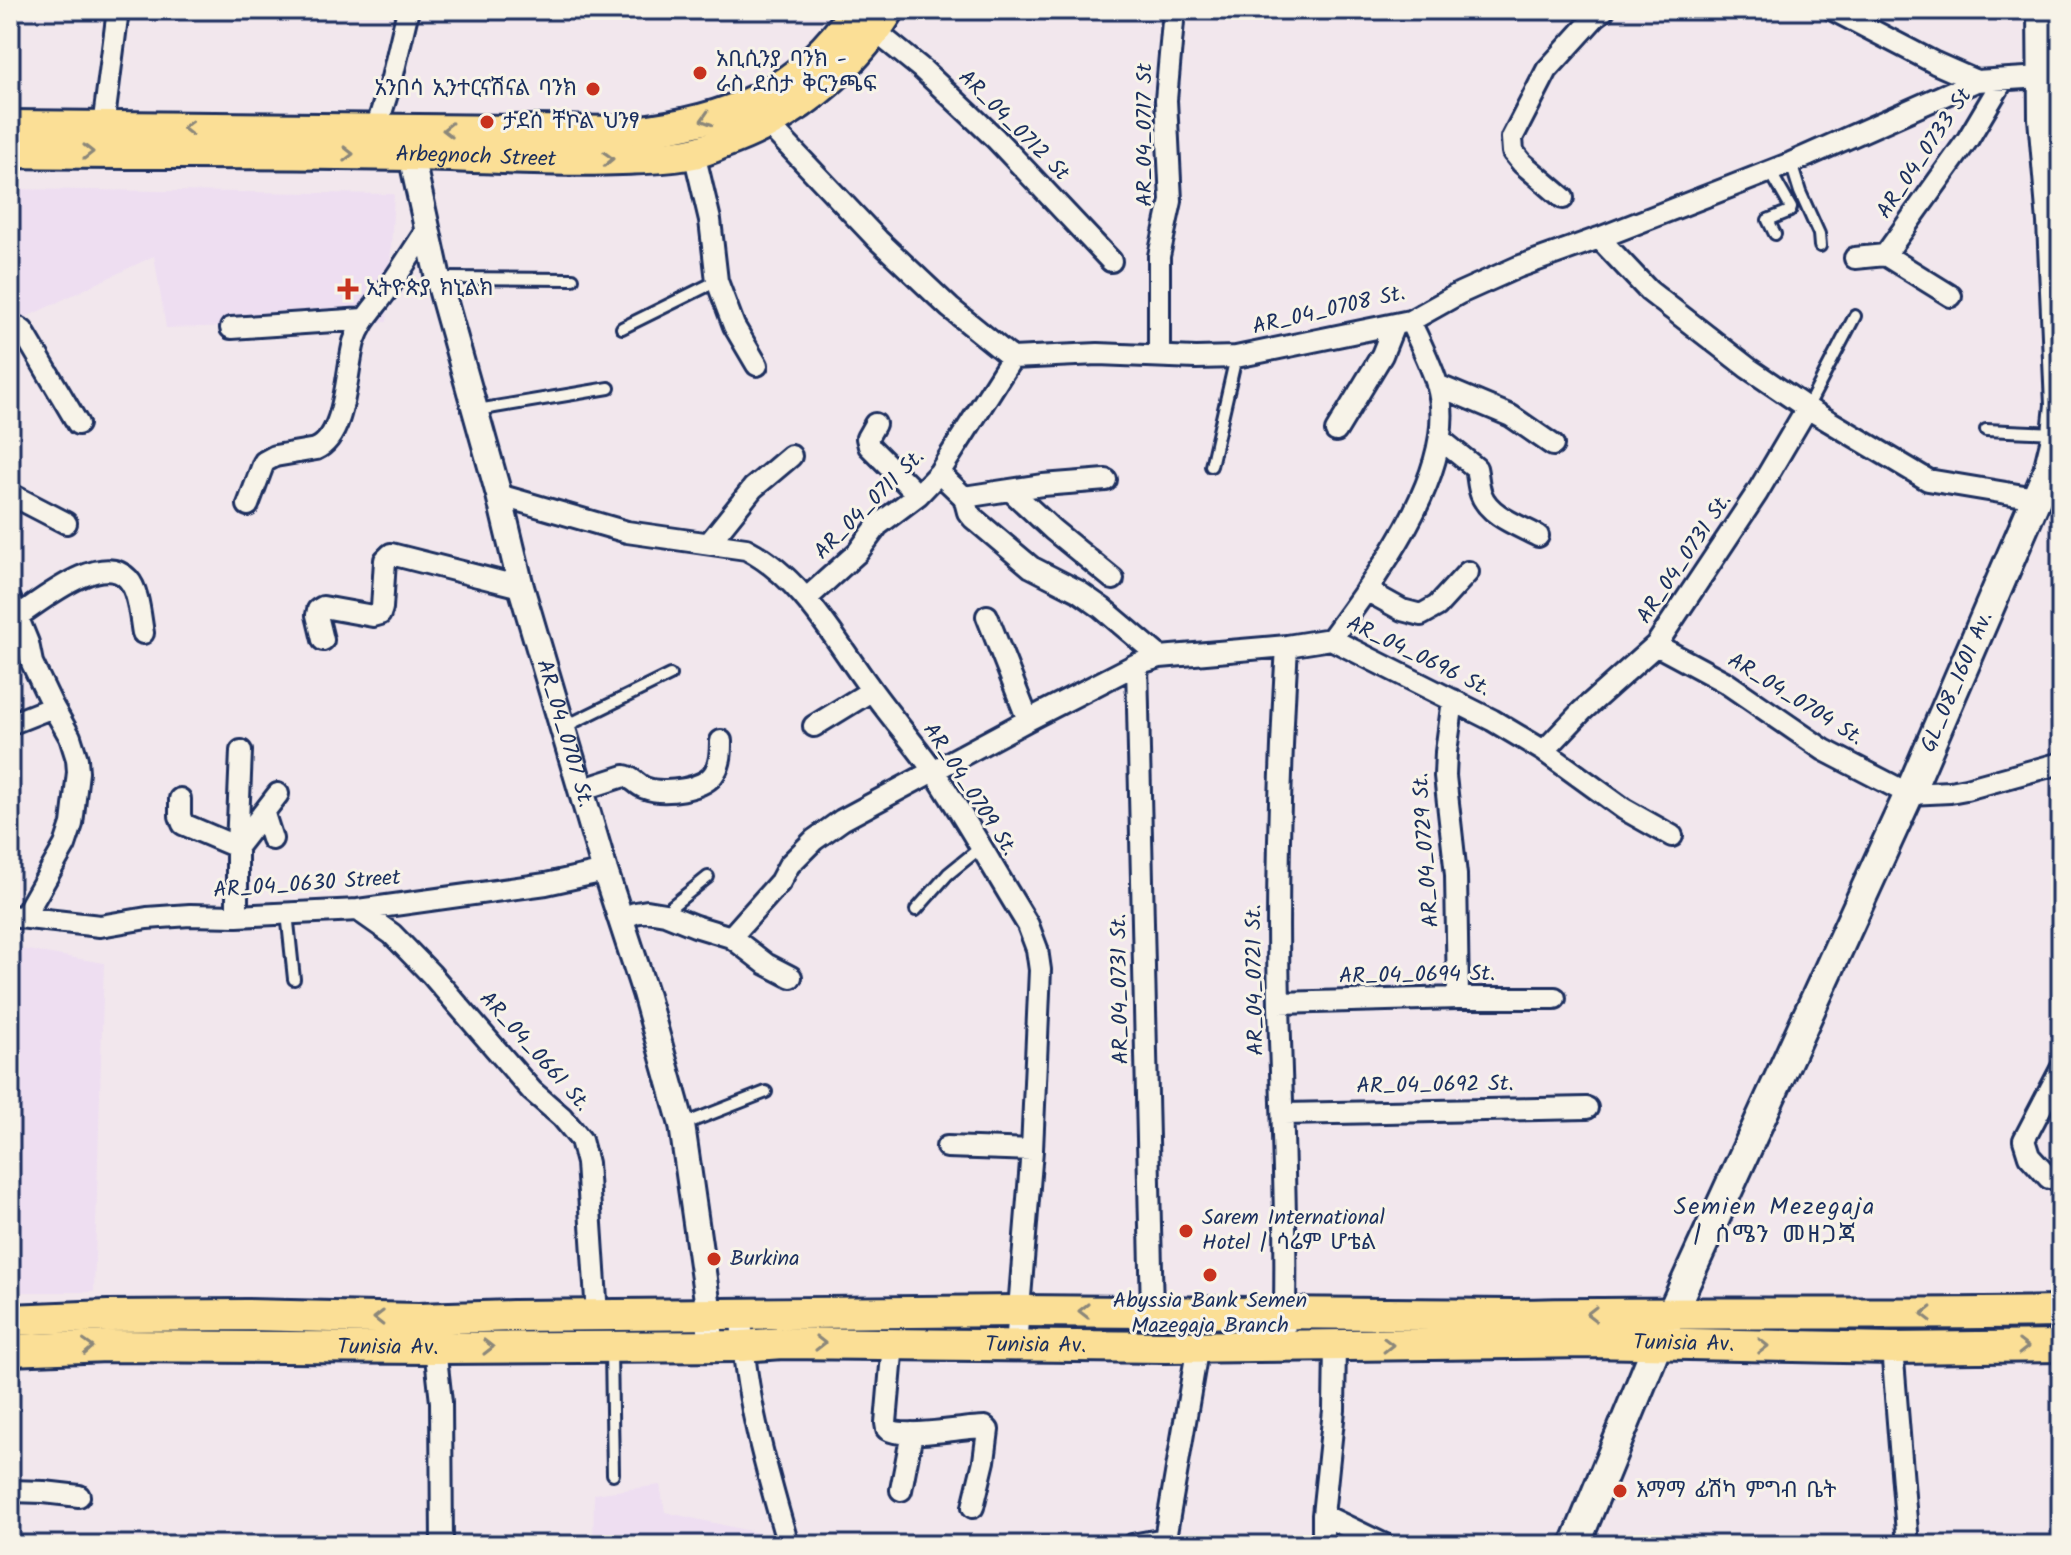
<svg xmlns="http://www.w3.org/2000/svg" width="2071" height="1555" font-family="Kalam,'Noto Sans Ethiopic',sans-serif">
<style>
.built{fill:#eedef1}
.lines{fill:none;stroke-linecap:round;stroke-linejoin:round}
.service-casing{stroke:#1b2f5e;stroke-width:16}
.minor-casing{stroke:#1b2f5e;stroke-width:26}
.tertiary-casing{stroke:#1b2f5e;stroke-width:30}
.secondary-casing{stroke:#1b2f5e;stroke-width:34}
.primary-casing{stroke:#1b2f5e;stroke-width:36}
.service{stroke:#f7f3e8;stroke-width:10}
.minor{stroke:#f7f3e8;stroke-width:20}
.tertiary{stroke:#f7f3e8;stroke-width:24}
.secondary{stroke:#f7f3e8;stroke-width:28}
.primary{stroke:#fbdf96;stroke-width:30}
.oneway{stroke:#8b877a}
.poi-dot{fill:#c8321e;stroke:#f7f3e8;stroke-width:3}
.labels{text-anchor:middle;dominant-baseline:central;stroke-width:6;stroke-linejoin:round;paint-order:stroke}
.poi-label{font-size:22px;fill:#1b2f5e;stroke:#f7f3e8;text-anchor:start}
.street-label{font-size:22px;fill:#1b2f5e;stroke:#f7f3e8}
.neighbourhood-label{font-size:24px;letter-spacing:2px;fill:#1b2f5e;stroke:#f7f3e8}
</style>
<rect width="100%" height="100%" fill="#f2e7ed"/>
<filter id="ink" filterUnits="userSpaceOnUse"><feTurbulence type="fractalNoise" baseFrequency=".0125" numOctaves="2"/><feDisplacementMap in="SourceGraphic" scale="16" xChannelSelector="R" yChannelSelector="G"/><feConvolveMatrix kernelMatrix="1 2 1 2 8 2 1 2 1" color-interpolation-filters="sRGB"/></filter>
<g filter="url(#ink)">
<!-- built -->
<path class="built" d="M10 189 394 194 387 322 166 328 154 256 10 325Z
M10 947 104 963 94 1292H10Z
M660 1485 665 1512 759 1533 762 1545H593L594 1494Z"/>
<g class="lines">
<defs>
<path id="service" d="M1791 163 1800 192 1819 234 1820 246
M1770 171 1791 208 1790 211 1768 220 1775 234
M439 278 573 279
M622 328 717 281
M1807 408 1855 316
M477 410 609 388
M1986 430 2056 433
M1211 466 1236 357
M564 727 670 675
M916 910 948 874 980 848
M287 913 294 979
M665 914 672 906 708 877
M682 1125 766 1092
M611 1349 613 1474"/>
<path id="minor" d="M1833 10 1935 63 1976 81
M875 31 922 69 996 139 1111 261
M768 124 878 240 950 308 1012 358 1098 354 1196 358 1236 357 1410 321 1460 293 1518 267 1599 238 1791 163 1976 81 2043 77
M103 127 118 10
M376 129 392 78 408 10
M694 153 710 220 717 281 734 326 757 365
M1563 198 1522 163 1513 152 1512 138 1547 70 1596 16 1604 10
M1599 238 1649 291 1748 368 1807 408 1928 480 2036 498
M1855 258 1885 255
M1951 296 1885 255 1968 139 2003 80
M231 328 364 319
M10 330 19 328 23 331 78 424
M1159 356V256L1171 201 1166 100 1174 10
M1437 385 1511 416 1553 445
M875 424 867 438 869 446 918 495
M1336 431 1382 355 1394 325
M1440 439 1476 468C1478 476 1478 486 1481 494 1489 516 1520 526 1538 536
M939 473 964 497 1043 485 1106 480
M1010 490 1053 530 1113 579
M10 494 66 523
M499 495 627 532 746 549C801 577 833 637 868 685 889 715 915 744 935 773 968 823 997 875 1028 925L1037 949 1040 970 1032 1150 1016 1346
M964 497 968 512 973 518 1031 567 1078 591 1102 608 1160 657
M248 505 264 462 275 456 316 449C346 436 346 372 354 342 361 320 374 309 387 290 401 270 414 249 428 228
M709 543 753 488 791 456
M1366 590 1402 610 1421 615 1437 606 1468 572
M10 599 28 643 32 663 53 707 70 737 77 759 78 772 72 824 65 845 24 917
M806 599 858 552 878 525 918 495 939 473 1012 358
M18 616C41 601 102 550 128 579 139 591 140 617 143 633
M987 616 1028 720
M1331 639C1377 576 1462 466 1437 384 1430 362 1419 341 1410 321
M323 640 317 615 318 610 323 607 373 616 380 614 382 608 385 560 391 554 521 587
M1656 645 1725 682 1824 750 1909 794 1950 792 1966 789 2061 763
M1137 664 1152 1312
M1453 700 1446 752 1445 776 1456 875 1458 998
M10 724 53 707
M814 726 871 691
M1544 751 1582 711 1656 645 1757 493 1807 408
M581 790 624 776C633 777 636 785 645 788 663 795 705 790 715 772 721 763 721 751 721 741
M180 799V816L183 824 237 847 278 794
M264 814 272 839
M358 910 392 934 431 974 532 1091 562 1117 581 1140 587 1163 597 1315
M10 916 100 926 147 918 190 915 237 916 358 910 546 884 605 871
M237 916V847L241 751
M621 919 635 913 647 911 665 914 695 926 731 937 766 964 791 977
M731 937 780 882 789 865 814 840 842 820 1028 720 1137 664 1160 657 1287 646 1331 639 1492 720 1544 751 1624 809 1672 836
M1279 1003 1458 998H1555
M1284 1114 1587 1108
M947 1147 1032 1150
M2049 1178 2029 1156 2024 1140 2061 1069
M741 1314C744 1393 766 1469 788 1545
M893 1343 886 1423 887 1429C903 1440 962 1427 985 1427L988 1430 984 1461 973 1507
M1284 1345C1288 1232 1282 1118 1279 1005 1276 885 1280 766 1287 646
M1335 1345 1334 1410 1323 1515 1385 1545
M435 1348 441 1402 442 1545
M1892 1348 1908 1545
M901 1490 912 1433
M10 1491 44 1492 79 1496
M1132 1545 1165 1539
M1169 1545 1165 1539 1198 1345
M1323 1545V1515"/>
<g id="tertiary">
<path id="s1" d="M409 140 411 155 438 278 499 495 521 587 605 871 645 993 682 1125 709 1314 711 1346"/>
</g>
<g id="secondary">
<path id="s2" d="M1575 1545 1657 1345 1909 794 2048 471 2057 434 2060 405 2052 222 2043 118 2042 10"/>
</g>
<g id="primary">
<path d="M10 126 633 132C729 121 800 93 856 10"/>
<path id="s3" d="M10 152C143 154 276 152 409 155 480 156 551 162 621 159 645 158 670 158 693 153 703 151 713 147 722 143 791 119 850 72 889 10"/>
<path d="M10 1320 108 1316 248 1315 418 1319 513 1316 1018 1311 1513 1315C1695 1311 1878 1316 2061 1312"/>
<path id="s4" d="M10 1350 107 1346 435 1348 742 1346 783 1343 1166 1347 1589 1342 1892 1348 2061 1346"/>
</g>
</defs>
<!-- service casing -->
<use href="#service" class="service-casing"/>
<!-- minor casing -->
<use href="#minor" class="minor-casing"/>
<!-- tertiary casing -->
<use href="#tertiary" class="tertiary-casing"/>
<!-- secondary casing -->
<use href="#secondary" class="secondary-casing"/>
<!-- primary casing -->
<use href="#primary" class="primary-casing"/>
<!-- service -->
<use href="#service" class="service"/>
<!-- minor -->
<use href="#minor" class="minor"/>
<!-- tertiary -->
<use href="#tertiary" class="tertiary"/>
<!-- secondary -->
<use href="#secondary" class="secondary"/>
<!-- primary -->
<use href="#primary" class="primary"/>
</g>
<!-- one-way arrows -->
<defs><path id="oneway-chevron" d="M-2-3.5L2.5 0L-2 3.5" fill="none" stroke-width="1.6" stroke-linecap="round" stroke-linejoin="round" transform="scale(2)"/></defs>
<g class="oneway">
<use href="#oneway-chevron" transform="translate(706 119) rotate(163)"/>
<use href="#oneway-chevron" transform="translate(188 128) rotate(-179)"/>
<use href="#oneway-chevron" transform="translate(448 130) rotate(179)"/>
<use href="#oneway-chevron" transform="translate(88 152)"/>
<use href="#oneway-chevron" transform="translate(348 154) rotate(1)"/>
<use href="#oneway-chevron" transform="translate(608 159) rotate(-2)"/>
<use href="#oneway-chevron" transform="translate(1084 1311) rotate(-180)"/>
<use href="#oneway-chevron" transform="translate(1592 1314) rotate(180)"/>
<use href="#oneway-chevron" transform="translate(1927 1314) rotate(179)"/>
<use href="#oneway-chevron" transform="translate(379 1318) rotate(-179)"/>
<use href="#oneway-chevron" transform="translate(820 1343)"/>
<use href="#oneway-chevron" transform="translate(1388 1345) rotate(-1)"/>
<use href="#oneway-chevron" transform="translate(1763 1346) rotate(1)"/>
<use href="#oneway-chevron" transform="translate(88 1347) rotate(-3)"/>
<use href="#oneway-chevron" transform="translate(488 1347)"/>
<use href="#oneway-chevron" transform="translate(2023 1347) rotate(-1)"/>
</g>
</g>
<!-- markers -->
<g class="poi-dot">
<circle cx="700" cy="73" r="8"/>
<circle cx="593" cy="89" r="8"/>
<circle cx="487" cy="122" r="8"/>
<path d="M344 277h8v8h8v8h-8v8h-8v-8h-8v-8h8z"/>
<circle cx="1186" cy="1231" r="8"/>
<circle cx="714" cy="1259" r="8"/>
<circle cx="1210" cy="1275" r="8"/>
<circle cx="1620" cy="1491" r="8"/>
</g>
<g class="labels">
<!-- poi labels -->
<g class="poi-label">
<text x="716" y="60">አቢሲንያ ባንክ -<tspan x="716" dy="25">ራስ ደስታ ቅርንጫፍ</tspan></text>
<text x="577" y="89" text-anchor="end">አንበሳ ኢንተርናሽናል ባንክ</text>
<text x="503" y="122">ታደሰ ቸኮል ህንፃ</text>
<text x="366" y="289">ኢትዮጵያ ክኒልክ</text>
<text x="1202" y="1218">Sarem International<tspan x="1202" dy="25">Hotel | ሳሬም ሆቴል</tspan></text>
<text x="730" y="1259">Burkina</text>
<text x="1210" y="1301" text-anchor="middle">Abyssia Bank Semen<tspan x="1210" dy="25">Mazegaja Branch</tspan></text>
<text x="1636" y="1491">እማማ ፊሽካ ምግብ ቤት</text>
</g>
<!-- street labels -->
<g class="street-label">
<text transform="translate(1013 126) rotate(45)">AR_04_0712 St</text>
<text transform="translate(1145 135) rotate(-90)">AR_04_0717 St</text>
<text transform="translate(1925 154) rotate(-56)">AR_04_0733 St</text>
<text stroke="none"><textPath href="#s3" startOffset="466">Arbegnoch Street</textPath></text>
<text transform="translate(1329 311) rotate(-13)">AR_04_0708 St.</text>
<text transform="translate(870 505) rotate(-45)">AR_04_0711 St.</text>
<text transform="translate(1685 559) rotate(-56)">AR_04_0731 St.</text>
<text transform="translate(1418 657) rotate(26)">AR_04_0696 St.</text>
<text stroke="none"><textPath href="#s2" startOffset="944">GL_08_1601 Av.</textPath></text>
<text transform="translate(1795 700) rotate(32)">AR_04_0704 St.</text>
<text stroke="none"><textPath href="#s1" startOffset="614">AR_04_0707 St.</textPath></text>
<text transform="translate(969 790) rotate(57)">AR_04_0709 St.</text>
<text transform="translate(1427 850) rotate(-94)">AR_04_0729 St.</text>
<text transform="translate(307 885) rotate(-4)">AR_04_0630 Street</text>
<text transform="translate(1417 976) rotate(-1)">AR_04_0694 St.</text>
<text transform="translate(1256 980) rotate(-91)">AR_04_0721 St.</text>
<text transform="translate(1121 989) rotate(-91)">AR_04_0731 St.</text>
<text transform="translate(534 1052) rotate(48)">AR_04_0661 St.</text>
<text transform="translate(1435 1086) rotate(-1)">AR_04_0692 St.</text>
<text stroke="none"><textPath href="#s4" startOffset="1674">Tunisia Av.</textPath></text>
<text stroke="none"><textPath href="#s4" startOffset="1026">Tunisia Av.</textPath></text>
<text stroke="none"><textPath href="#s4" startOffset="378">Tunisia Av.</textPath></text>
</g>
<!-- neighbourhood labels -->
<g class="neighbourhood-label">
<text x="1775" y="1207">Semien Mezegaja<tspan x="1775" dy="28">| ሰሜን መዘጋጃ</tspan></text>
</g>
</g>
<!-- margin -->
<rect width="2071" height="1555" fill="none" stroke="#f7f3e8" stroke-width="40"/>
<rect x="20" y="20" width="2031" height="1515" fill="none" stroke="#1b2f5e" stroke-width="3" filter="url(#ink)"/>
</svg>
